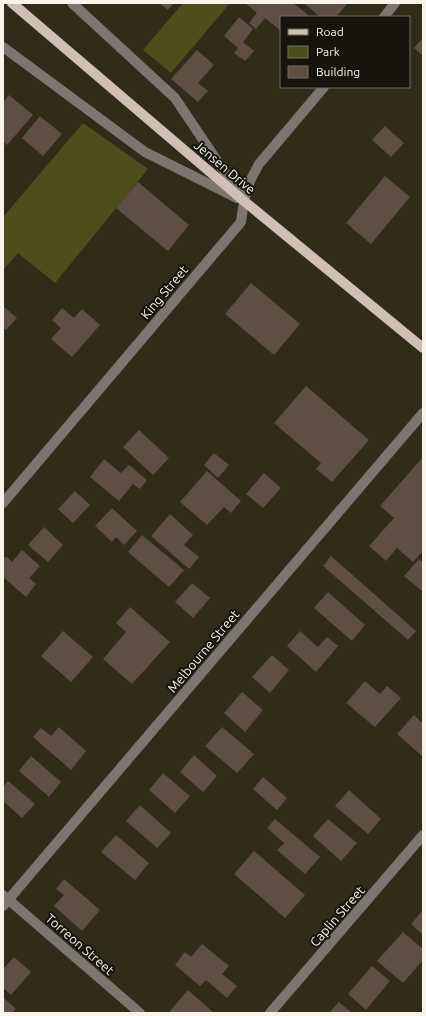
<svg xmlns="http://www.w3.org/2000/svg" width="426" height="1016" font-family="Ubuntu,sans-serif">
<style>
.green{fill:#4d4e1c}
.building{fill:#5f4e44}
.lines{fill:none;stroke-linecap:round;stroke-linejoin:round}
.minor{stroke:#7d7570;stroke-width:10}
.major{stroke:#d0bfb4;stroke-width:10}
.labels{text-anchor:middle;dominant-baseline:central;stroke-width:4;stroke-linejoin:round;paint-order:stroke}
.street-label{font-size:13px;fill:#f8f4ea;stroke:#16140c}
</style>
<rect width="100%" height="100%" fill="#312b1a"/>
<!-- green -->
<path class="green" d="M183 3H230L171 73 143 50Z
M83 123 148 169 55 283 18 253 3 270V217Z"/>
<!-- building -->
<path class="building" d="M159 3H174L168 10Z
M245 3H293L308 15 307 17H281V31L265 18 256 29 249 23 257 13Z
M304 3H348L336 17H320Z
M239 17 253 29 243 42 254 51 245 61 234 53 238 48 224 36Z
M423 38V56L414 48Z
M197 50 214 65 198 83 208 91 198 102 171 79Z
M9 95 33 115 7 145 3 141V103Z
M40 116 62 134 43 156 22 138Z
M385 126 404 143 391 157 372 140Z
M385 176 410 197 371 244 346 223Z
M138 182 189 225 168 251 116 208Z
M251 283 300 324 274 355 225 314Z
M3 306 17 318 6 330 3 327Z
M62 308 74 318 82 309 100 325 72 357 51 339 61 328 52 320Z
M306 386 369 440 332 482 316 469 321 463 274 423Z
M139 430 169 458 153 475 123 447Z
M214 453 229 465 218 478 204 465Z
M423 457V551L413 562 397 548 386 561 369 546 394 518 380 506Z
M104 459 121 473 129 465 147 480 140 489 133 484 119 501 90 477Z
M207 471 241 501 231 513 224 507 207 525 180 502Z
M264 473 281 488 263 508 246 494Z
M75 491 90 505 73 523 58 509Z
M112 508 137 531 124 545 116 537 112 542 95 526Z
M170 514 193 535 184 545 199 557 189 569 151 536Z
M44 527 63 545 48 562 28 545Z
M142 535 184 570 169 587 128 552Z
M22 550 40 566 29 578 36 584 26 597 3 577V559L6 556 12 562Z
M331 556 416 631 408 640 323 566Z
M419 559 423 563V592L404 576Z
M192 583 210 598 193 618 175 602Z
M328 592 365 625 352 641 314 608Z
M130 607 170 642 132 684 103 659 126 632 116 623Z
M63 631 93 657 71 682 41 656Z
M300 631 318 647 327 637 338 646 316 672 287 646Z
M272 655 289 670 270 693 252 677Z
M365 681 380 694 387 686 401 698 375 727 346 703Z
M242 692 263 710 245 732 224 713Z
M414 715 423 724V757L397 734Z
M59 727 86 751 71 770 33 737 41 728 51 736Z
M222 727 254 754 237 773 205 746Z
M194 755 217 776 203 792 180 772Z
M31 756 61 782 49 797 19 771Z
M163 773 190 796 175 813 149 790Z
M263 777 287 798 277 810 253 789Z
M8 781 35 804 22 818 3 801V787Z
M349 790 381 819 368 834 335 806Z
M140 805 171 833 157 848 126 821Z
M275 819 320 857 305 874 277 850 284 843 267 828Z
M328 819 357 843 341 861 313 836Z
M116 835 149 863 135 880 101 852Z
M254 851 305 895 285 918 234 874Z
M64 879 100 910 82 931 54 906 64 895 56 889Z
M423 910V935L411 924Z
M403 932 423 949V960L403 983 377 961Z
M202 944 229 966 222 974 237 986 227 998 206 980 200 986 175 965 185 952 191 957Z
M14 957 31 972 11 995 3 988V969Z
M372 966 390 981 366 1010 348 994Z
M188 990 213 1012 212 1013H172L170 1011Z
M3 997 16 1009 12 1013H3Z
M339 1002 352 1013H329Z"/>
<g class="lines">
<!-- minor -->
<path class="minor" d="M72 3 175 98 242 198
M384 17 395 3
M3 47 145 152 237 198
M3 503 241 222 244 201 250 181 259 164 324 87
M3 895 140 1013
M3 906 423 413
M270 1013 423 835"/>
<!-- major -->
<path class="major" d="M12 3 244 201 423 348"/>
</g>
<g class="labels">
<!-- street labels -->
<g class="street-label">
<text transform="translate(225 167) rotate(40)">Jensen Drive</text>
<text transform="translate(164 292) rotate(-50)">King Street</text>
<text transform="translate(203 651) rotate(-50)">Melbourne Street</text>
<text transform="translate(337 916) rotate(-49)">Caplin Street</text>
<text transform="translate(80 944) rotate(41)">Torreon Street</text>
</g>
</g>
<!-- border -->
<rect width="426" height="1016" fill="none" stroke="#f8f4ea" stroke-width="8"/>
<!-- legend -->
<rect x="280" y="16" width="130" height="72" fill="#16140c" stroke="#706e65"/>
<rect x="288" y="29" width="20" height="6" fill="#d0bfb4" stroke="#706e65"/>
<text x="316" y="36" font-size="12" fill="#f8f4ea">Road</text>
<rect x="288" y="46" width="20" height="12" fill="#4d4e1c" stroke="#706e65"/>
<text x="316" y="56" font-size="12" fill="#f8f4ea">Park</text>
<rect x="288" y="66" width="20" height="12" fill="#5f4e44" stroke="#706e65"/>
<text x="316" y="76" font-size="12" fill="#f8f4ea">Building</text>
</svg>
